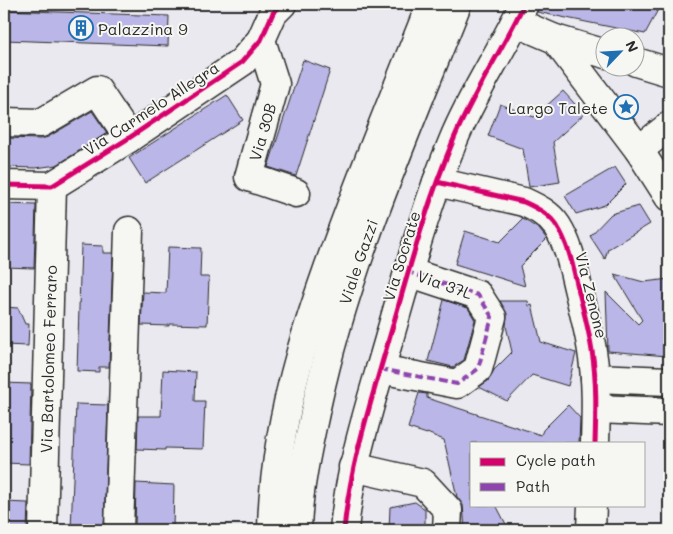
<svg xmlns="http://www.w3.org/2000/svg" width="673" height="534" font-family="Mali,sans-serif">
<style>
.building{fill:#bab6e7;stroke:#2b2b2b}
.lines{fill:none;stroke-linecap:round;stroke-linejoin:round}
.minor-casing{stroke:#2b2b2b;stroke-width:31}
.major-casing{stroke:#2b2b2b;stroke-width:31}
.minor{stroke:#f6f6f2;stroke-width:28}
.major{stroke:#f6f6f2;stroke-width:28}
.quiet{stroke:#8e44ad;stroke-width:4;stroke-dasharray:8 4;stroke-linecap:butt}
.cycleway-casing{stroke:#f6f6f2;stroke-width:8}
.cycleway{stroke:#d6006c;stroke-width:5}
.labels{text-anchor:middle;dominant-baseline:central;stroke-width:4;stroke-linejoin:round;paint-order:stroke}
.poi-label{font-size:16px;fill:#2b2b2b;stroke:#f6f6f2;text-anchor:start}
.street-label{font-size:16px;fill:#2b2b2b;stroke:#f6f6f2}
</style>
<rect width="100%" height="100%" fill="#eae9f0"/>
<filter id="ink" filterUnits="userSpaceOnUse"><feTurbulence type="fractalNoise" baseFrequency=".02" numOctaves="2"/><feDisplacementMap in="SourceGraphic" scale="10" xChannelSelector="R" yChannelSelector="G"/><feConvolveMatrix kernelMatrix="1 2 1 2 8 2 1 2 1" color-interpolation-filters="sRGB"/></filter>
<g filter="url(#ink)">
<!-- building -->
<path class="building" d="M540 4H661L645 34 537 12Z
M4 10 169 16 168 46 4 40Z
M303 60 330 70 296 176 268 167Z
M563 91 584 114 553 142 560 182 529 187 523 149 488 136 500 104 534 117Z
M227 95 243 120 145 183 129 158Z
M92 111 107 133 57 165 36 168 4 167V138L41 139 48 137Z
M615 167 626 184 605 205 576 214 565 196Z
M4 204 36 205 34 268 4 267Z
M639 206 650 224 608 249 605 259 590 236 611 214Z
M523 219 539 229 547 239 520 266 525 286 455 264 465 231 500 242Z
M81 245 103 246V253H113L109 367H99V372L77 371Z
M168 247 201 248 200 277H209L207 325 169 324V326L141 325 143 292 166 293Z
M614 274 644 282 669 279V321L667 356 608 351 606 292 638 324 642 320Z
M444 300 468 308 475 320 464 360 453 367 428 361Z
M500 301H528L529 306 532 305 541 342 576 353 568 386 532 375 507 401 479 387 488 381 494 370 512 352 506 326 507 314Z
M4 307 18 308 25 324H29L28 346 4 345Z
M163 370 196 372 195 401H205L203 449 165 448V450L137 449 138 416H161Z
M4 383 31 384 29 464 4 463Z
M419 393 427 394V398L541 435 543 430 568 405 580 418 579 443H472V505H496L509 530H475L472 524V528L465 529 463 505 457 497 444 440 427 433V434L408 428Z
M76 404 108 405 104 530H71Z
M136 483 174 485 173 530H135Z
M4 502 28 503 27 530H4Z
M415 502 425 509V530H389L390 507Z"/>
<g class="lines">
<defs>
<g id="minor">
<path d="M515 22 555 39 639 150 669 197"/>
<path d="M555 39 606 54"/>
<path d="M261 40 275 84 249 177 296 193"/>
<path d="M636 62 669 72"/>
<path d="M4 122 41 123 97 90 129 138"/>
<path d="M639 150 669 126"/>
<path d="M437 182 524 202C537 208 549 214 557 226 569 245 573 267 578 288 583 309 589 330 592 351 597 382 596 412 595 443"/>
<path d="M4 185 52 186 129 138 242 62 261 40 273 13 282 4"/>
<path d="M380 369 457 384 478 369 492 317 478 295 408 272"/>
<path d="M595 378 669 381"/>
<path d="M597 409 669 412"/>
<path d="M353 467 423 483 448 510 447 530"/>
<path id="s1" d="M43 530 52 186"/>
<path d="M119 530 129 231"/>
<path d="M344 530C350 465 371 402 389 339 408 273 426 205 453 141 472 94 502 51 524 4"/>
<path d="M591 530 592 505"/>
</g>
<g id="major">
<path d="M272 530C274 410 317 294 360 183 383 123 407 64 431 4"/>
<path id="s2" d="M297 530C298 487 308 446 317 403 347 265 405 135 457 4"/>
</g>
</defs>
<!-- minor casing -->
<use href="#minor" class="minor-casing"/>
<!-- major casing -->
<use href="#major" class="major-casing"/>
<!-- minor -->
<use href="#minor" class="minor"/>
<!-- major -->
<use href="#major" class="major"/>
<!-- quiet -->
<path class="quiet" d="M380 369 457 384 478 369 492 317 478 295 408 272"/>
<defs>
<path id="cycleway" d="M437 182 524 202C537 208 549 214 557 226 569 245 573 267 578 288 583 309 589 330 592 351 597 382 596 412 595 443
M4 185 52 186 129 138 242 62 261 40 273 13 282 4
M344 530C350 465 371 402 389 339 408 273 426 205 453 141 472 94 502 51 524 4"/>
</defs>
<!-- cycleway casing -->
<use href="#cycleway" class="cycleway-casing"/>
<!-- cycleway -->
<use href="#cycleway" class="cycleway"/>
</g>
</g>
<!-- icons -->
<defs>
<symbol id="building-ring" viewBox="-11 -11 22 22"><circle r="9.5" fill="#f6f6f2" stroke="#1f6fb2" stroke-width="1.5"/><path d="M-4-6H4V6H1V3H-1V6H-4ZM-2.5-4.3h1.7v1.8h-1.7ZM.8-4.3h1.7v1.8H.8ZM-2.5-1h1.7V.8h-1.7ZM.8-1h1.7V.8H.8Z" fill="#1f6fb2"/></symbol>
<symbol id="sight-ring" viewBox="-11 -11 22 22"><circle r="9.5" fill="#f6f6f2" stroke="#1f6fb2" stroke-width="1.5"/><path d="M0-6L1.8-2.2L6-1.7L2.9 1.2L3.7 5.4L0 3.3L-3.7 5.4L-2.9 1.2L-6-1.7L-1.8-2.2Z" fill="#1f6fb2"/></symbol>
</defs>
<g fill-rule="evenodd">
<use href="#building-ring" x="67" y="14" width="28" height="28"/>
<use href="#sight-ring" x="612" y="93" width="28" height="28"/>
</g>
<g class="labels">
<!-- poi labels -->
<g class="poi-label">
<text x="98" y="28">Palazzina 9</text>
<text x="608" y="107" text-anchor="end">Largo Talete</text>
</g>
<!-- street labels -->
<g class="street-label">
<text transform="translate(151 108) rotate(-33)">Via Carmelo Allegra</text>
<text transform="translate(262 132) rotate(-74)">Via 30B</text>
<text transform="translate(401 256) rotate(-73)">Via Socrate</text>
<text stroke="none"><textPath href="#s2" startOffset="276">Viale Gazzi</textPath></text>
<text transform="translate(445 284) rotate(19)">Via 37L</text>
<text transform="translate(592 295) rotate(76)">Via Zenone</text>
<text stroke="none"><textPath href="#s1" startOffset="171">Via Bartolomeo Ferraro</textPath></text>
</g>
</g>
<!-- margin -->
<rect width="673" height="534" fill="none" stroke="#f6f6f2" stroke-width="20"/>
<rect x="10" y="10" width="653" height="514" fill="none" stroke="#2b2b2b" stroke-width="2" filter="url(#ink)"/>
<!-- legend -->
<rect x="470" y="442" width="175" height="65" fill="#f6f6f2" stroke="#a5a5a2"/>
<rect x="480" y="458" width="25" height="8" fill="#d6006c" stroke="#a5a5a2"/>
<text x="516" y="466" font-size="15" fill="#2b2b2b">Cycle path</text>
<rect x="480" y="483" width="25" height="8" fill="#8e44ad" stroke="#a5a5a2"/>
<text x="516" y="492" font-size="15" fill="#2b2b2b">Path</text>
<!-- north arrow -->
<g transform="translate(620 52) rotate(65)"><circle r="24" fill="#f6f6f2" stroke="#a5a5a2"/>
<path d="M0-4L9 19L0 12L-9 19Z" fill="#1f6fb2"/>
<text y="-8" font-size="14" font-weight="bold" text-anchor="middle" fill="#2b2b2b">N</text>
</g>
</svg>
